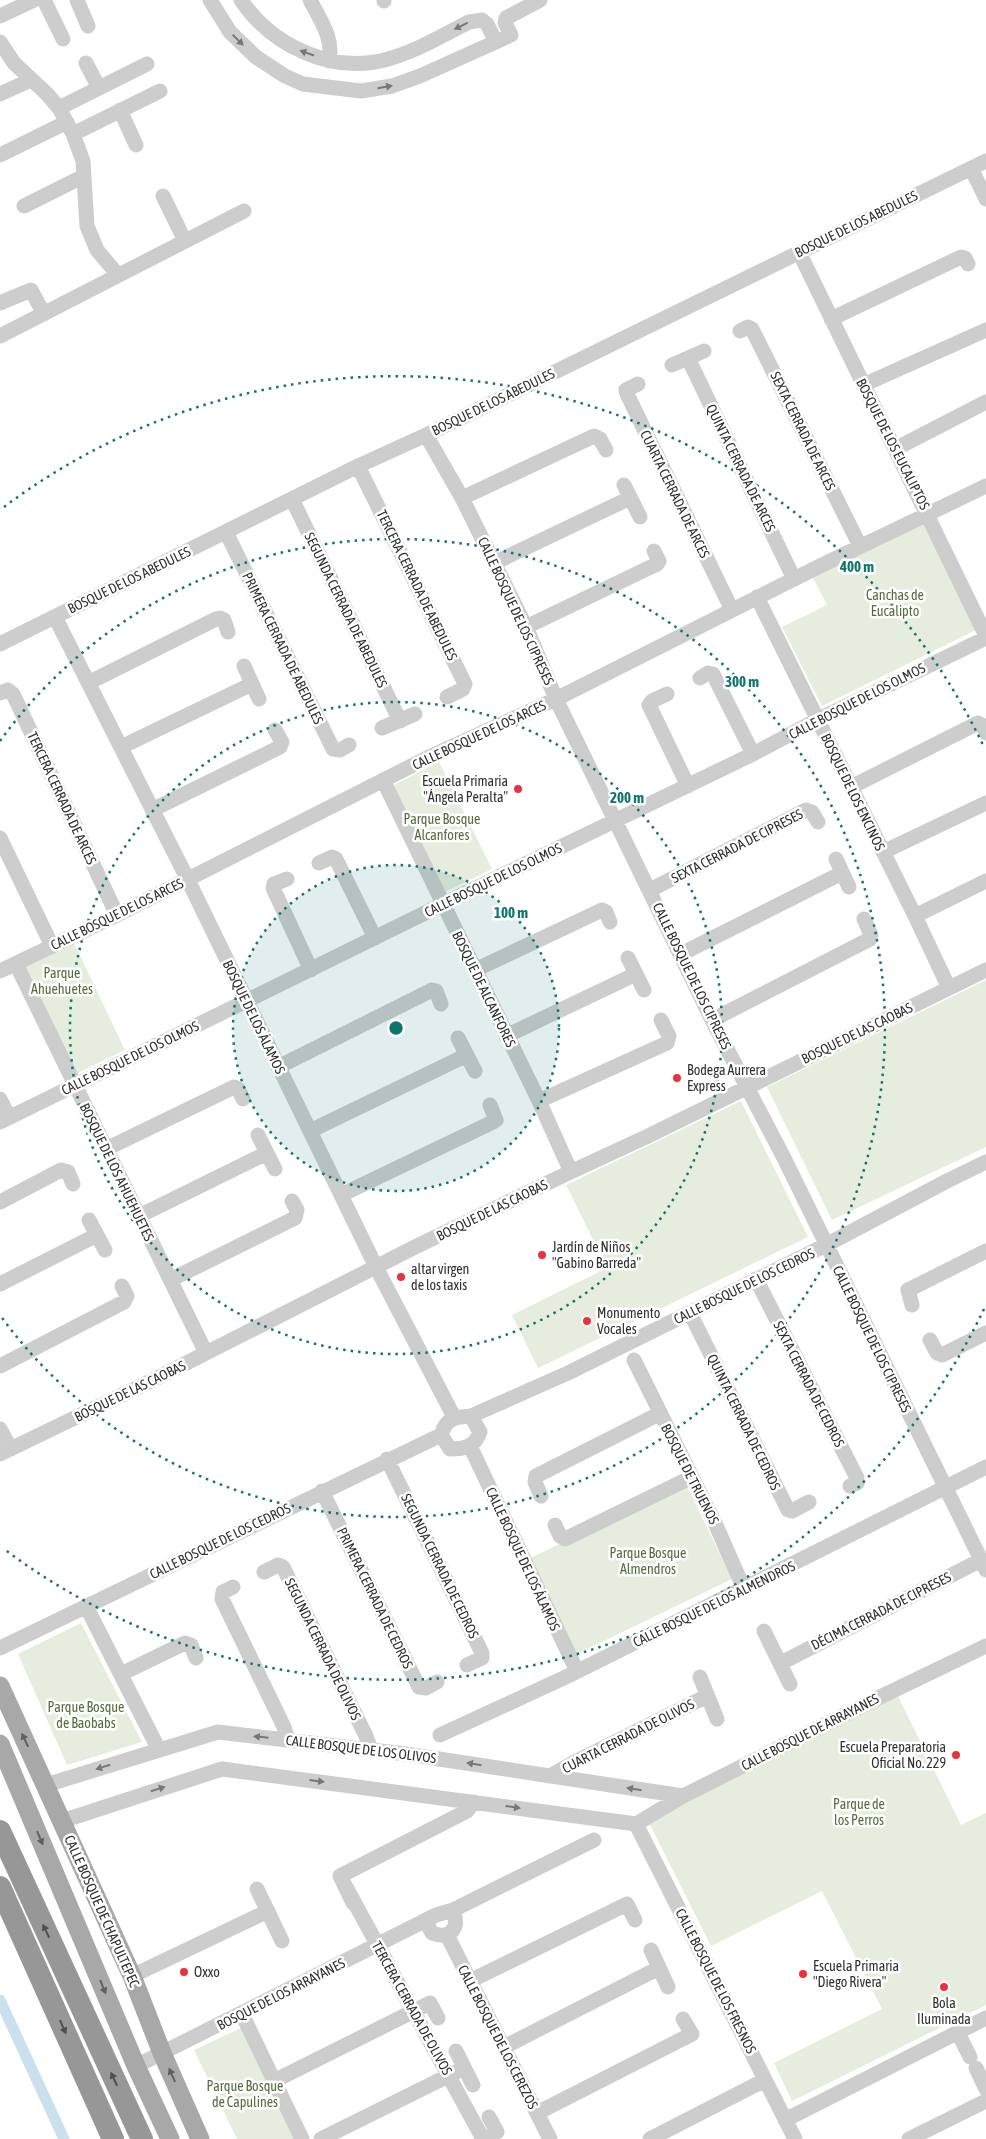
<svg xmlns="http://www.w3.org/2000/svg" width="986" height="2139" font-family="'Asap Condensed',sans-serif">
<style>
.green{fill:#e6edde}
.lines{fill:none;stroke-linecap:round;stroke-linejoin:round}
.canal{stroke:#cbe0ed;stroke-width:11}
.minor{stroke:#cdcdcd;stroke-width:15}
.major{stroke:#a8a8a8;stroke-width:19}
.highway{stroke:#979797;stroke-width:22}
.oneway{fill:#777}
.oneway2{fill:#606060}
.oneway3{fill:#4f4f4f}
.ring{fill:none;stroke:#0f766e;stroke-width:2.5;stroke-dasharray:2.5 5}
.poi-dot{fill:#e8323f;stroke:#fff;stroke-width:2}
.labels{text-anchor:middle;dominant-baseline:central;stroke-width:5;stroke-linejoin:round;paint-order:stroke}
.street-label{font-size:14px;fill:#303030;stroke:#fff}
.park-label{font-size:14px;fill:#536d3c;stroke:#fff}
.poi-label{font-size:14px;fill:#303030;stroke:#fff;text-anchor:start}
.centre{fill:#0f766e;stroke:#fff;stroke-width:2.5}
.ring-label{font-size:15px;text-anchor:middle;font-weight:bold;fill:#0f766e;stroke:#fff;stroke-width:5;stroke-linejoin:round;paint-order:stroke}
</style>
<rect width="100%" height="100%" fill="#fff"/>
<!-- green -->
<path class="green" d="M922 522 976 630 822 706 782 627 827 605 812 576Z
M439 762 492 869 445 892 392 786Z
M74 943 125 1050 76 1074 23 966Z
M986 980V1147L832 1220 767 1087Z
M741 1101 808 1237 538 1368 512 1315 607 1268 566 1185Z
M686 1484 732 1579 575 1655 528 1559Z
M81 1623 142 1742 67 1765 18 1654Z
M898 1696 961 1825 986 1813V2005L792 2101 774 2063 882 2009 822 1891 711 1946 648 1821Z
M241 2028 295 2139H237L194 2050Z"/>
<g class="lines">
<!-- canal -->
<path class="canal" d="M0 2000 64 2139"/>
<!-- minor -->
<path class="minor" d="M44 0 63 39
M77 0 88 26
M210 0 230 32 256 57 285 76 303 84 361 91 392 86 420 76 511 35 505 23 506 18 540 0
M241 0C272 46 333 75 388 59 417 51 443 35 469 22L482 20 487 24 496 42
M310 0C320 20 334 38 329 61
M384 0V1
M0 16 34 0
M0 42 14 63 47 94 59 108 73 134 83 161 87 226 97 250 118 275
M86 63 99 88
M0 94 31 80
M59 108 147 64
M120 110 136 145
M73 134 160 91
M0 155 67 122
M971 168 986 199
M163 196 185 241
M24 206 84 176
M799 252 986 636
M0 303 31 290 44 314
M831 319 961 257 965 258 968 264
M740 331 748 327 752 329 860 546
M0 336 244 211
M688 358 794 579
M672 365 704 351
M638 384 626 390 627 394 732 610
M863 385 986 330
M426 435 462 498 526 627 556 699 712 1020 784 1158 986 1570
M895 449 986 402
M358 466 465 684 463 689 447 697
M624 485 640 517
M462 498 594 436 600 439 606 450
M292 499 400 721
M226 532 333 749 340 750 349 745
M494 563 630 498
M757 597 915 916 949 988
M55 617 188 880 376 1267 454 1417
M526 627 657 564 659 561 654 551
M0 644 358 466 426 435 986 161
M244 666 259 699
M700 678 708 673 713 674 753 754
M88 683 216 619 220 618 224 620 228 632
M0 693 8 690 13 694 117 915
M667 694 652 701 649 705 688 786
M382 728 415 714
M121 747 252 684
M383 780 539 1101 571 1172
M851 787 978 723 982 725 986 733
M152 810 280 747 282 742 275 730
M0 838 52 946
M883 852 986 803
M836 859 849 887
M319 863 332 857 336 859 375 938
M287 879 274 884 273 888 311 970
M650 890 806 810 812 812 818 822
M915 916 986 881
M681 954 842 873
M628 958 644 990
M16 964 206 1353
M475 970 602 910 606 912 610 922
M0 971 117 915 431 756 556 699 822 565 986 486
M712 1020 870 939 871 935 864 919
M506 1036 636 974
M458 1038 475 1071
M278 1067 432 990 436 991 441 1004
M0 1099 9 1117
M539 1101 667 1043 669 1036 661 1020
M0 1122 490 881 753 754 817 720 986 638
M310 1131 467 1055
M258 1135 275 1169
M106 1149 234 1087 238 1089 243 1099
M341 1195 493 1122 496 1120 490 1105
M0 1202 61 1170 68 1172 73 1184
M139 1216 267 1153
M89 1220 105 1250
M756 1279 857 1478V1483L850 1486
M170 1280 295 1218 297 1210 292 1201
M0 1284 97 1235
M912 1305 908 1290 986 1251
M690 1313 788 1510 792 1511 809 1502
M930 1340 937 1353 942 1355 986 1333
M634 1360 715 1523 744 1589
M0 1366 124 1302 127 1296 122 1286
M471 1416 568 1373 826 1245 947 1181 986 1162
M471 1416 480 1432C475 1447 464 1449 450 1449L441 1435C446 1418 455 1417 471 1416Z
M0 1429 11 1449
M470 1446 577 1671
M0 1454 153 1380 415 1247 564 1175 646 1137 986 970
M387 1459 482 1653V1658L467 1665
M322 1491 419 1687 426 1688 437 1682
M541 1496 535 1482 536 1476 659 1414
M555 1525 560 1536 565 1539 692 1477
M264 1572 278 1565 283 1567 366 1736 371 1750
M233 1587 223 1592 222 1599 284 1727 288 1740
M86 1606 159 1750
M764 1631 790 1684
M0 1648 441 1435
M781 1663 981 1560
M121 1674 185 1643 191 1645 196 1658
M700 1677 717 1719
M440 1735 568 1676 986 1467
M550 1776 573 1763 707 1696
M46 1785 218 1732 406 1754 683 1796
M62 1821 222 1769 636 1824
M636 1824 683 1796 880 1697 986 1646
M636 1824 795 2139
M340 1876 467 1811 474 1802
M257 1889 282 1941
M353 1903 340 1876 483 2139
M426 1922 432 1933C451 1940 460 1928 453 1910
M447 1935 550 2139
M651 1950 668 1987
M132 1976 268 1911
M470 1981 627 1904 635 1920
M242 2014 302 2139
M958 2033 970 2057
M504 2047 659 1968
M456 2051 473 2085
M136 2066 436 1915 453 1910 594 1840
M976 2068 986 2089
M274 2081 430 2003 438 2018
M537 2113 692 2034 683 2019
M785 2120 986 2018
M321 2139 464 2068
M484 2139 497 2132 489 2117
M650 2139 765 2080
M909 2139 986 2101"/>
<!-- major -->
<path class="major" d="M0 1686 132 1976 162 2053 200 2139
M0 1744 136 2066 170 2139"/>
<!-- highway -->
<path class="highway" d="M0 1831 142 2139
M0 1887 113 2139"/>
</g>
<!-- one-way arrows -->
<defs><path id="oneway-solid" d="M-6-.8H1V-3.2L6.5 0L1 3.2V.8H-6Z" transform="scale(1.25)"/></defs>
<g class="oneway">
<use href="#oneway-solid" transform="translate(461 26) rotate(154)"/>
<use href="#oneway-solid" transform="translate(238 40) rotate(44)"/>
<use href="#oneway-solid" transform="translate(307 53) rotate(-161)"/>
<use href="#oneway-solid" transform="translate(385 87) rotate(-10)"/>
<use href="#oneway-solid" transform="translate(261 1737) rotate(-174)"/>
<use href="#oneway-solid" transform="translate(474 1764) rotate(-171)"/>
<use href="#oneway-solid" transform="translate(103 1767) rotate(163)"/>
<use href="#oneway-solid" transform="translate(317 1781) rotate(7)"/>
<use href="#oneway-solid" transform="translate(158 1789) rotate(-18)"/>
<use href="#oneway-solid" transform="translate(634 1789) rotate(-171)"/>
<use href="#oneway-solid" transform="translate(513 1807) rotate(8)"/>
</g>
<g class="oneway2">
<use href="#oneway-solid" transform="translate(25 1740) rotate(-115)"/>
<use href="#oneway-solid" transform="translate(40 1838) rotate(67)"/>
<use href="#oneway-solid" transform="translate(103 1987) rotate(68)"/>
<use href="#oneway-solid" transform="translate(172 2075) rotate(-114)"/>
</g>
<g class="oneway3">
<use href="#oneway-solid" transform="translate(46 1931) rotate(-115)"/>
<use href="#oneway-solid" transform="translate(63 2027) rotate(66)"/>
<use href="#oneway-solid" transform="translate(114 2079) rotate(-115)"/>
</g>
<!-- distance rings -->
<circle cx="396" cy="1028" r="163" fill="#0f766e" fill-opacity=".12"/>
<g class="ring">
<circle cx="396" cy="1028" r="163"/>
<circle cx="396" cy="1028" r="326"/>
<path d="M0 741A489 489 0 1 1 0 1315"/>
<path d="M984 1309A652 652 0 0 1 4 1549M4 507A652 652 0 0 1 984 747"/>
</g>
<!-- markers -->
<g class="poi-dot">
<circle cx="518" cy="789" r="5"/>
<circle cx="677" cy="1078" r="5"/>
<circle cx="542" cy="1255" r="5"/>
<circle cx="401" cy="1277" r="5"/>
<circle cx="587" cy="1321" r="5"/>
<circle cx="956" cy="1755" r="5"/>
<circle cx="184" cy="1972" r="5"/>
<circle cx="803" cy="1974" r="5"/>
<circle cx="944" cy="1987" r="5"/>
</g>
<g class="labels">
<!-- street labels -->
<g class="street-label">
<text transform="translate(856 224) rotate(-26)">BOSQUE DE LOS ABEDULES</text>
<text transform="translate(493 402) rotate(-26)">BOSQUE DE LOS ABEDULES</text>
<text transform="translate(803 431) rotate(64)">SEXTA CERRADA DE ARCES</text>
<text transform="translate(893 444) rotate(63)">BOSQUE DE LOS EUCALIPTOS</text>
<text transform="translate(741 468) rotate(64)">QUINTA CERRADA DE ARCES</text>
<text transform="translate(675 494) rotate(64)">CUARTA CERRADA DE ARCES</text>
<text transform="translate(129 580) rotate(-26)">BOSQUE DE LOS ABEDULES</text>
<text transform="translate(417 585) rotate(64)">TERCERA CERRADA DE ABEDULES</text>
<text transform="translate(346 610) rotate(64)">SEGUNDA CERRADA DE ABEDULES</text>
<text transform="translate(516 611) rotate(65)">CALLE BOSQUE DE LOS CIPRESES</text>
<text transform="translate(283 648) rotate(64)">PRIMERA CERRADA DE ABEDULES</text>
<text transform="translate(857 701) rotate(-27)">CALLE BOSQUE DE LOS OLMOS</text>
<text transform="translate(479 735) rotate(-25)">CALLE BOSQUE DE LOS ARCES</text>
<text transform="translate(853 792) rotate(64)">BOSQUE DE LOS ENCINOS</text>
<text transform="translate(62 798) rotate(65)">TERCERA CERRADA DE ARCES</text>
<text transform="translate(737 846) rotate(-27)">SEXTA CERRADA DE CIPRESES</text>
<text transform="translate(493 880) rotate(-26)">CALLE BOSQUE DE LOS OLMOS</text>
<text transform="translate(117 914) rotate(-26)">CALLE BOSQUE DE LOS ARCES</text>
<text transform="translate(692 976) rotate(64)">CALLE BOSQUE DE LOS CIPRESES</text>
<text transform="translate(484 989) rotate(64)">BOSQUE DE ALCANFORES</text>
<text transform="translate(254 1017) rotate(64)">BOSQUE DE LOS ÁLAMOS</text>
<text transform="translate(857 1033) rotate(-26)">BOSQUE DE LAS CAOBAS</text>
<text transform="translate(130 1058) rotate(-26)">CALLE BOSQUE DE LOS OLMOS</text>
<text transform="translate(117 1172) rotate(64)">BOSQUE DE LOS AHUEHUETES</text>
<text transform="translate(492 1210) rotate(-26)">BOSQUE DE LAS CAOBAS</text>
<text transform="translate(744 1286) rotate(-26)">CALLE BOSQUE DE LOS CEDROS</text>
<text transform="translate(872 1339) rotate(64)">CALLE BOSQUE DE LOS CIPRESES</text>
<text transform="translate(809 1384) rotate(63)">SEXTA CERRADA DE CEDROS</text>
<text transform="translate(130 1391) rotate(-26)">BOSQUE DE LAS CAOBAS</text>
<text transform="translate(744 1422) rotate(64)">QUINTA CERRADA DE CEDROS</text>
<text transform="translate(690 1474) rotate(63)">BOSQUE DE TRUENOS</text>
<text transform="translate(220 1541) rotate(-26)">CALLE BOSQUE DE LOS CEDROS</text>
<text transform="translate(523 1559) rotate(65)">CALLE BOSQUE DE LOS ÁLAMOS</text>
<text transform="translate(440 1566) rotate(64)">SEGUNDA CERRADA DE CEDROS</text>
<text transform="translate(375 1598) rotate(64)">PRIMERA CERRADA DE CEDROS</text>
<text transform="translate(714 1604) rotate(-26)">CALLE BOSQUE DE LOS ALMENDROS</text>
<text transform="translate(881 1611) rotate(-27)">DÉCIMA CERRADA DE CIPRESES</text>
<text transform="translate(323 1649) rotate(64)">SEGUNDA CERRADA DE OLIVOS</text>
<text transform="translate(810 1732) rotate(-27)">CALLE BOSQUE DE ARRAYANES</text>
<text transform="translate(628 1736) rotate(-27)">CUARTA CERRADA DE OLIVOS</text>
<text transform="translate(361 1749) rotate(7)">CALLE BOSQUE DE LOS OLIVOS</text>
<text transform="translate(102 1911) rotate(66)">CALLE BOSQUE DE CHAPULTEPEC</text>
<text transform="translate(716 1981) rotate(63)">CALLE BOSQUE DE LOS FRESNOS</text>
<text transform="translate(281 1994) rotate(-27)">BOSQUE DE LOS ARRAYANES</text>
<text transform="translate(412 2008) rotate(61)">TERCERA CERRADA DE OLIVOS</text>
<text transform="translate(498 2037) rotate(63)">CALLE BOSQUE DE LOS CEREZOS</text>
</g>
<!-- park labels -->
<g class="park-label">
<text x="895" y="595">Canchas de<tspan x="895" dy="16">Eucalipto</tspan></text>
<text x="442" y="819">Parque Bosque<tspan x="442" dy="16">Alcanfores</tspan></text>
<text x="62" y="973">Parque<tspan x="62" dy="16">Ahuehuetes</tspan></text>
<text x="648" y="1553">Parque Bosque<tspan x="648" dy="16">Almendros</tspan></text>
<text x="86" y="1707">Parque Bosque<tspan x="86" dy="16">de Baobabs</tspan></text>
<text x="859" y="1804">Parque de<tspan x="859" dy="16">los Perros</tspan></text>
<text x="245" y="2086">Parque Bosque<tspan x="245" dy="16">de Capulines</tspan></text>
</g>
<!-- poi labels -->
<g class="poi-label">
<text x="508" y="781" text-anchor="end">Escuela Primaria<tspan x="508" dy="16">"Ángela Peralta"</tspan></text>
<text x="687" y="1070">Bodega Aurrera<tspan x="687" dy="16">Express</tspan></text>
<text x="552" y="1247">Jardín de Niños<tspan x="552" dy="16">"Gabino Barreda"</tspan></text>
<text x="411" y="1269">altar virgen<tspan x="411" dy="16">de los taxis</tspan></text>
<text x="597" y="1313">Monumento<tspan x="597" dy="16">Vocales</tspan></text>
<text x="946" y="1747" text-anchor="end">Escuela Preparatoria<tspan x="946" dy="16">Oficial No. 229</tspan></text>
<text x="813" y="1966">Escuela Primaria<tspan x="813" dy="16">"Diego Rivera"</tspan></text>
<text x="194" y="1972">Oxxo</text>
<text x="944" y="2003" text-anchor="middle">Bola<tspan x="944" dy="16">Iluminada</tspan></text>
</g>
</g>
<circle cx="396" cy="1028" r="8" class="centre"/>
<g class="ring-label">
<text x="857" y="572">400 m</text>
<text x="742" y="687">300 m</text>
<text x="627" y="803">200 m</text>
<text x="511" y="918">100 m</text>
</g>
</svg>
